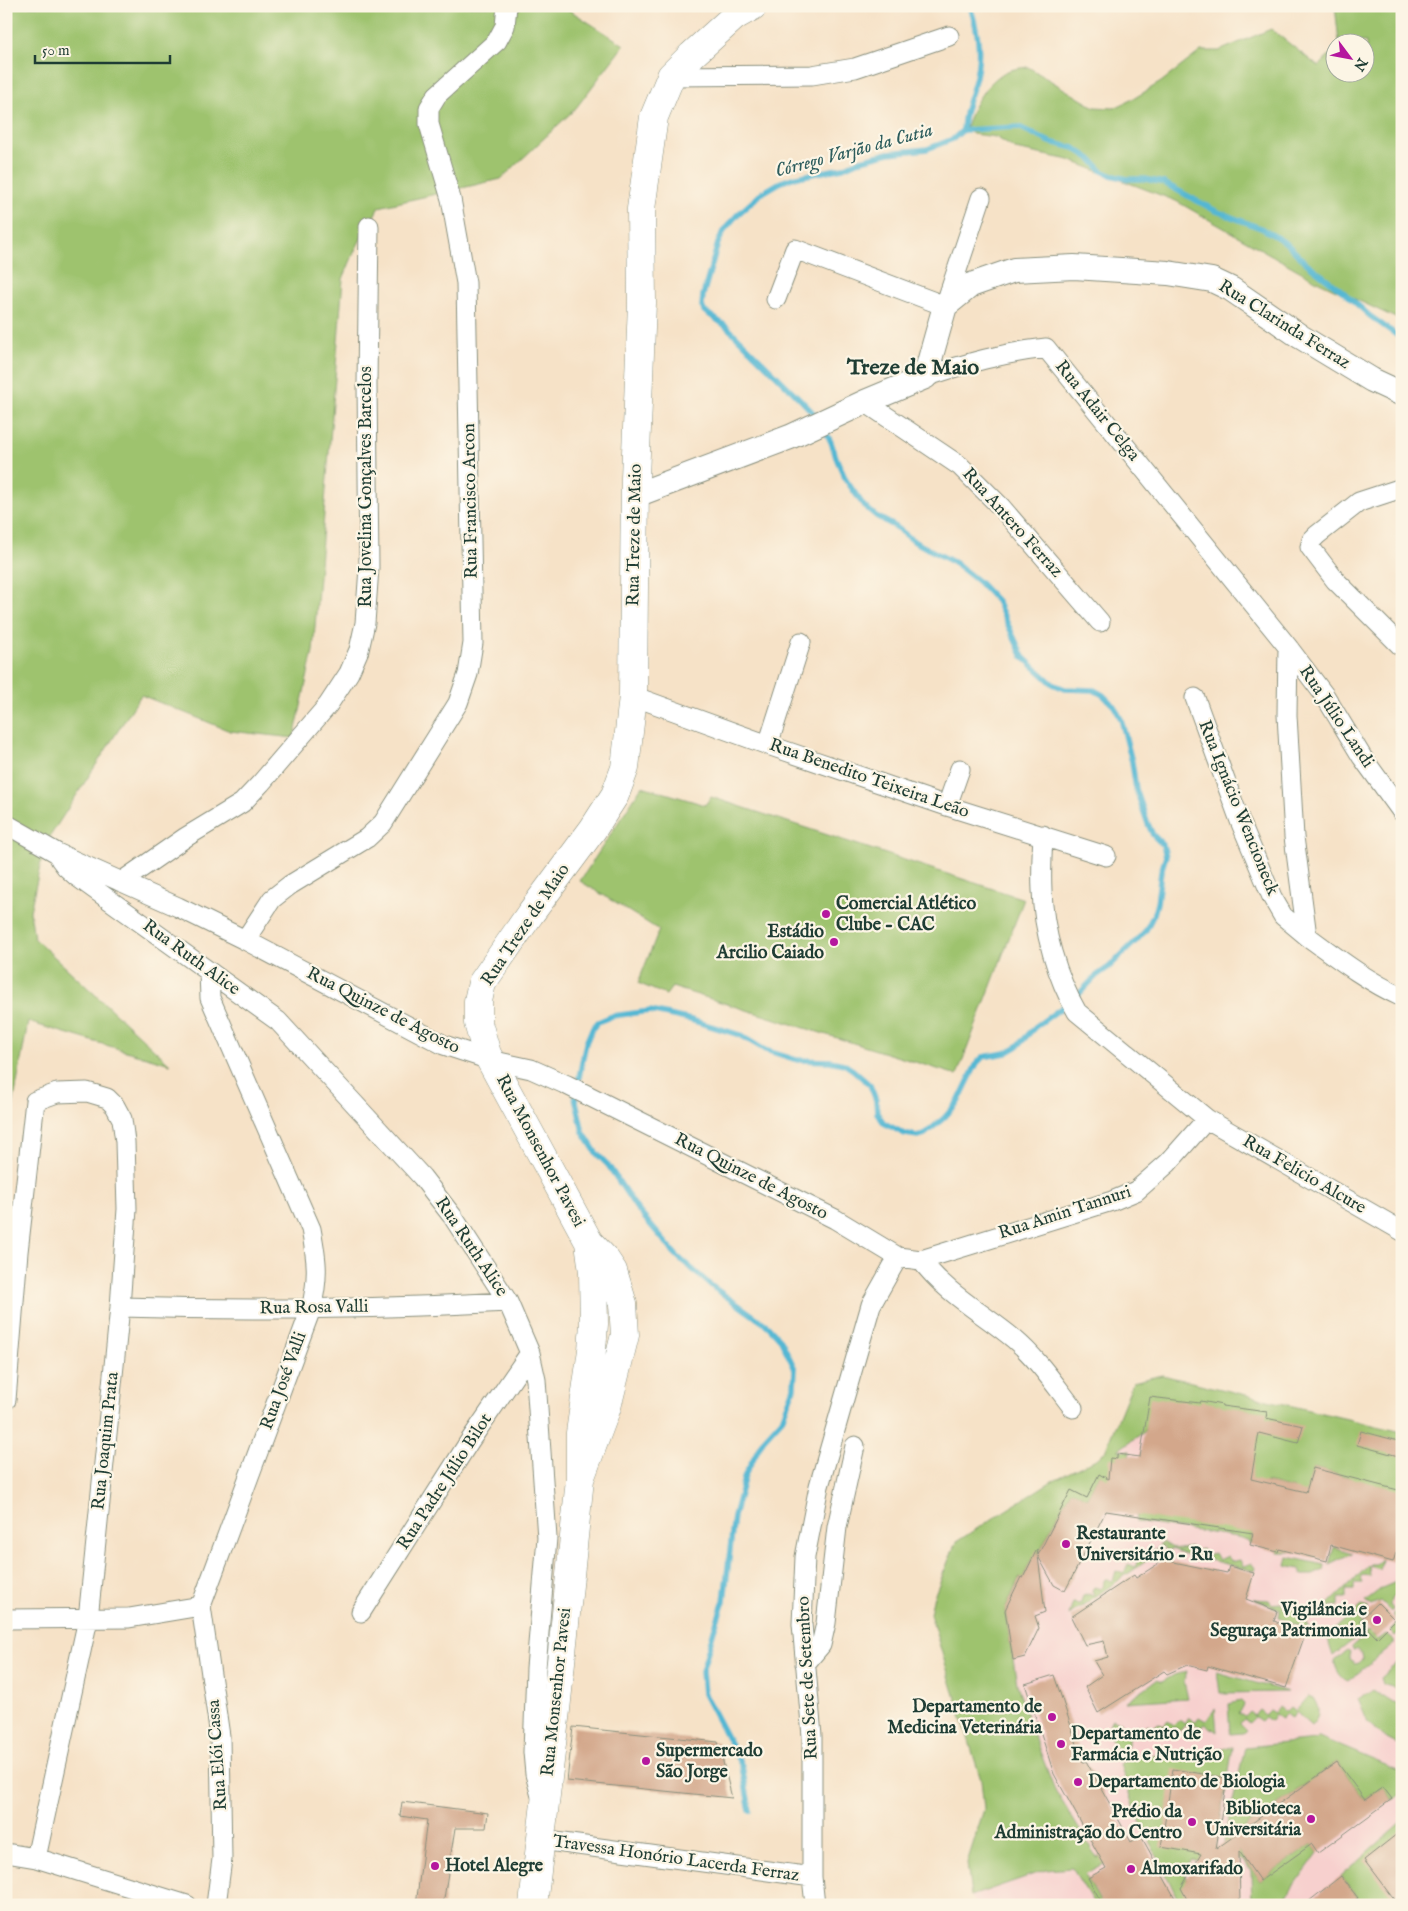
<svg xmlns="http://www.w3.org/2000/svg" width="1408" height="1911" font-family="'IM FELL English',serif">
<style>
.built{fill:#f7d0ce}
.green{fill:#9ec36e;stroke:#5e8051}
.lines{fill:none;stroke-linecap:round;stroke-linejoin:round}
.stream{stroke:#54b7d3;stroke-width:5.5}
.building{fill:#d3a78b}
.minor-casing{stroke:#8a907e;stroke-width:21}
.tertiary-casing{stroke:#8a907e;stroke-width:26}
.trunk-casing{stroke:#8a907e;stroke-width:29}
.minor{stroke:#fff;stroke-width:19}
.tertiary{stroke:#fff;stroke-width:24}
.trunk{stroke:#fff;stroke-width:28}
.poi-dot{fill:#b5179e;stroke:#fcf5e5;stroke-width:2}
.labels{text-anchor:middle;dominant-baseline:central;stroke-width:4.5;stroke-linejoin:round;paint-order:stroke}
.street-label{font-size:18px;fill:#1f3d34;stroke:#fcf5e5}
.poi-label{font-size:18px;font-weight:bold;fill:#1f3d34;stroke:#fcf5e5;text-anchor:start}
.water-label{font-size:19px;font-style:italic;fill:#2c5c5c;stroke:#fcf5e5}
.district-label{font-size:22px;font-weight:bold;fill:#1f3d34;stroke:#fcf5e5}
</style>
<rect width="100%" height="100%" fill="#fcf5e5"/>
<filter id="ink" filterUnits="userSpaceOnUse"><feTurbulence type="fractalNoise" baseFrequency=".02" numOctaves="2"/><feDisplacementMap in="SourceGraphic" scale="10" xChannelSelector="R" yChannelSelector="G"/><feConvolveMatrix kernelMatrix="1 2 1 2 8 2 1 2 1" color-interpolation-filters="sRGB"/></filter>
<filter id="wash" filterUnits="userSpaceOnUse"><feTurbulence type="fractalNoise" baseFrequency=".0096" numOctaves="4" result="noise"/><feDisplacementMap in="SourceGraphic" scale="20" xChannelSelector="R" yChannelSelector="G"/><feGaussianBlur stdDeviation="1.12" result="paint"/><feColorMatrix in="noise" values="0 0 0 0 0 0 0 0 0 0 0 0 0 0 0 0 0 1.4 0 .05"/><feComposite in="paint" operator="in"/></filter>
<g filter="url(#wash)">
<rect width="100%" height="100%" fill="#f6e2c7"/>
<!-- built -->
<path class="built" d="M1162 1375 1402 1432V1905H977L971 1896 967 1863 984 1809 981 1780 930 1614 933 1599 943 1571 956 1542 984 1524 1051 1529 1071 1490 1105 1451 1133 1382Z"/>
<!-- green -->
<path class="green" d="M6 6H563L624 45 576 108 501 179 379 207 356 248 343 279 313 651 294 738 230 731 141 695 45 844 30 911 34 938 170 1064 28 1022 10 1122 6 1157Z
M1335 6H1402V321L1319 282 1176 201 1069 160 1015 149 996 137 973 134 966 129C971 107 985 84 1005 72 1011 69 1021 68 1028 67L1094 107 1114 108 1133 99 1161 82 1201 51H1219L1271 29 1319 67 1335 48 1336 72H1366V42H1339Z
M642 786 705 805 711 797 1024 899 957 1075 672 987 666 995 638 983 659 930 580 881Z
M1162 1375 1402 1432V1520L1348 1477 1313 1468 1291 1552H1278L1294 1489 1265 1482 1250 1545 1247 1540 1238 1537 1136 1522 1146 1425 1144 1432 1118 1450 1130 1451 1127 1479 1107 1495 1099 1474 1087 1498 1071 1490 1035 1560 1032 1559 1023 1578 1020 1577 1005 1610 1017 1684 1030 1726 1055 1790 1097 1858 1111 1852 1115 1858 1085 1874 1102 1905H1095L1072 1868 1046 1870 971 1896 967 1863 984 1809 981 1780 930 1614 933 1599 956 1542 1052 1481 1098 1458 1105 1451 1133 1382Z
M1162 1542C1172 1548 1179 1552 1190 1546L1192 1552 1202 1549 1205 1555 1215 1553 1219 1560 1228 1556 1231 1562 1240 1560 1243 1567 1252 1564 1255 1568 1254 1571 1182 1553 1173 1549 1166 1550 1162 1545 1159 1552 1069 1615 1073 1603 1080 1604 1083 1596 1090 1594 1091 1596 1094 1595 1092 1592 1094 1587 1101 1589 1105 1579 1113 1581 1116 1571 1124 1574 1128 1564 1135 1567 1139 1557 1146 1559 1150 1549 1157 1550Z
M1334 1547 1352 1553 1329 1564Z
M1288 1557 1325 1565 1324 1570 1313 1575H1302L1300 1569 1286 1566Z
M1382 1559 1380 1569 1369 1566 1370 1576 1362 1575 1360 1579 1362 1583H1354V1590H1346V1598H1339V1606H1331V1614L1325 1612 1324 1609 1370 1564H1376Z
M1396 1582H1402V1597L1395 1595 1391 1599 1390 1605 1393 1609 1391 1612 1380 1601 1371 1605 1365 1601 1382 1588Z
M1253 1599 1269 1600 1272 1604 1281 1603 1285 1609H1296L1310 1630 1279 1618 1280 1609Z
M1362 1606 1369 1608 1357 1619 1366 1630 1333 1656C1330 1646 1326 1640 1332 1631Z
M1402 1609V1630L1395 1636 1390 1630 1398 1622 1393 1614 1397 1610Z
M1369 1631 1378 1640 1386 1634 1394 1640V1644L1348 1681C1340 1678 1336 1669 1334 1661L1347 1651 1350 1653 1349 1656V1660L1355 1664 1359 1663 1363 1659 1362 1654 1356 1649 1352 1650 1351 1647Z
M1402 1659V1690L1382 1684 1380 1678Z
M1187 1671 1184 1682 1188 1698 1125 1702 1157 1680 1162 1682 1174 1675Z
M1217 1672 1288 1692 1220 1693Z
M1373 1690 1393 1703 1402 1705V1747L1387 1739 1368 1723 1358 1699Z
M1308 1696 1313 1698C1320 1708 1320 1718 1311 1726L1296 1712 1292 1718 1286 1714 1281 1719 1275 1715 1271 1721 1265 1717 1261 1721 1255 1717 1249 1723 1244 1719 1240 1723 1247 1730 1244 1733 1230 1734 1228 1704 1241 1701 1244 1704 1243 1708 1239 1713 1244 1717 1249 1712 1254 1716 1259 1710 1265 1715 1270 1710 1275 1713 1279 1707 1285 1712 1290 1707 1295 1711Z
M1215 1709 1217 1732 1205 1723 1201 1728 1196 1724 1191 1729 1185 1725 1180 1731 1174 1727 1169 1731 1165 1729 1160 1734 1154 1729 1149 1735 1143 1731 1138 1736 1133 1732 1128 1738V1746L1122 1750C1109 1745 1106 1729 1113 1719L1121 1723 1117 1729 1122 1732 1126 1727 1133 1730 1137 1725 1143 1728 1147 1724 1153 1727 1159 1723 1164 1726 1168 1721 1174 1725 1179 1720 1185 1724 1189 1718 1195 1722 1199 1717 1206 1721Z
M1319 1737 1402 1772V1794L1392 1799 1383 1787 1365 1800 1337 1762 1230 1838 1260 1881 1312 1844 1318 1853 1285 1898 1266 1905H1252L1251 1872 1245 1862 1235 1856 1220 1861 1245 1747 1316 1740Z
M1233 1747 1213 1864 1205 1860H1192L1184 1870C1189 1882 1189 1893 1186 1905H1177L1178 1900 1172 1887 1133 1806 1120 1764 1126 1760 1135 1757Z
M1402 1822V1905H1349L1358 1898 1341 1876Z"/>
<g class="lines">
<!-- stream -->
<path class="stream" d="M963 130C964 109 969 102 974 84 982 57 979 33 970 6
M817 417 801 400 726 326 704 311 702 306 703 295 718 243 725 229 737 215 762 193 781 182 792 178 843 168 861 160 889 153 927 149 953 139 963 130 1019 127 1050 142 1074 148 1091 159 1102 171 1111 175 1127 179H1145L1164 183 1216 211 1263 229 1286 243 1305 262 1341 290 1370 316 1402 339
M750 1811 742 1766 704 1694 702 1671 714 1630 724 1601 734 1516 745 1475 763 1440 782 1419 794 1388 795 1369 781 1340 768 1326 713 1287 677 1256 637 1209 608 1165 597 1154 583 1132 575 1097 586 1043 592 1029 598 1022 612 1016 650 1011 691 1020 740 1035 765 1050 797 1060 830 1061 844 1064 853 1070 870 1085 876 1100 877 1113 884 1123 905 1134 918 1136 925 1134 944 1118 958 1102 977 1063 983 1057 1006 1053 1018 1046 1035 1027 1075 998 1096 976 1109 967 1137 940 1146 930 1154 914 1157 903 1161 872 1166 856 1163 845 1153 835 1148 824 1136 789 1132 762 1121 719 1114 706 1103 695 1094 690 1065 689 1053 684 1023 657 997 601 979 582 955 563 915 542 896 527 876 516 864 506 846 480 837 460 831 442 823 427"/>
</g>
<g id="blocks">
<!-- building -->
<path class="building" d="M1150 1397 1200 1403 1201 1401 1222 1405V1406L1267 1412 1266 1418 1303 1426 1298 1443 1259 1433 1251 1479 1306 1492 1313 1468 1402 1491V1554L1396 1553 1393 1562 1331 1545 1327 1561 1279 1549 1278 1552 1250 1545 1253 1533 1106 1511 1065 1591 1054 1585 1038 1556 1045 1612 1035 1616 1039 1628 1025 1657 1013 1660 1005 1610 1021 1577 1023 1578 1037 1549 1038 1555 1071 1490 1087 1498 1099 1474 1108 1479 1110 1458 1117 1459V1454L1140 1457Z
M1361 1431 1402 1442V1457L1357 1445Z
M1164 1560 1227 1573 1229 1566 1254 1573 1246 1599 1277 1611 1274 1621 1306 1632 1286 1688 1208 1666 1207 1670 1187 1665 1167 1674 1164 1671 1098 1713 1085 1687 1102 1675 1094 1661 1108 1657 1104 1641 1085 1645 1071 1617 1134 1575 1136 1578Z
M1378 1603 1395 1620 1377 1638 1360 1620Z
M1054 1675 1083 1762 1086 1761 1131 1842 1141 1836 1175 1898 1164 1905H1103L1088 1878 1106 1868 1054 1774 1025 1684Z
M573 1727 718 1742 732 1798 567 1781Z
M1337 1762 1365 1800 1383 1787 1392 1799 1318 1853 1312 1844 1260 1881 1239 1851 1240 1905H1190L1181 1888 1201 1854 1161 1847 1173 1769 1227 1778 1216 1849Z
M402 1802 488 1813 486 1828H455L443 1905H416L427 1820 400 1816Z
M1402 1830V1905H1398L1364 1860Z
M1341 1876 1358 1898 1349 1905H1304Z"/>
</g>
</g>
<g filter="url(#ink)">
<use href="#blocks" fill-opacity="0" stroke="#8a907e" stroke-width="1"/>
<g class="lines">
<defs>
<path id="minor" d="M671 76 812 75 855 68 949 36
M776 299 795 249 945 306 981 198
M925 377C967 363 1002 353 1046 348L1288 647 1325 696 1362 757 1402 812
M865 402 960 466 1001 507 1100 622
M1402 488 1359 502 1317 535 1312 540 1310 547 1335 580 1402 647
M1288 647 1287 715 1294 837 1307 936C1337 958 1367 981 1402 997
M633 696 768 745 947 806 1106 856
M1195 698 1240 821 1272 897 1283 916 1307 936
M768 745 801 642
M947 806 960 769
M6 824 57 853 178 907 245 940 444 1045 490 1060 531 1069 567 1085 835 1219 898 1257 921 1260 1112 1201 1136 1191 1168 1163 1207 1119
M1043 835C1042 853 1041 872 1042 890 1043 930 1057 978 1077 1012L1207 1119 1402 1231
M60 859 66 867 76 876 278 1021 422 1177 453 1217 508 1302 530 1353 536 1380 547 1538 536 1668 533 1752 535 1774 541 1796
M121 882 186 837 242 803 261 783 328 705 349 673 359 650 365 623 369 568 367 385 369 226
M245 940 272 899 290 885 367 838 383 823 458 703 468 674 473 643 466 283 451 199 429 124V108L437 95 497 41 505 26 507 6
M921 1260C945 1293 983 1313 1014 1339 1037 1358 1055 1385 1073 1408
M120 1307C249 1311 379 1309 508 1302
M6 1400 18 1252 35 1101 57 1093 87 1092 107 1098 115 1106 122 1119 125 1142 127 1209 120 1307 88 1619 36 1858
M201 1606 220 1736 222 1859 216 1905
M361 1612 469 1442 530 1353
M6 1619 129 1618 201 1606 311 1309C319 1276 317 1261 311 1229L210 998 209 972
M805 1664 821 1645 826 1623 837 1527 855 1446
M541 1840 812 1877
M6 1853 36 1858 187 1905
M815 1905 812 1877V1736L802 1624 805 1557 819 1486 871 1305 898 1257"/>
<path id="tertiary" d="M636 495 790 437 865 402 925 377 945 306 971 285 1014 270 1074 267 1168 273 1212 280 1231 289 1301 337 1372 380 1402 394"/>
<path id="trunk" d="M580 1479 607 1407 625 1335 623 1304 613 1271 605 1259 589 1242 487 1054 478 1023V1001L482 983 530 914 593 829 615 795 625 768 633 696 635 478 642 303 641 209 654 117 671 76 692 55 735 16 753 6
M533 1905 556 1710 580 1479V1433L592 1350 594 1324 593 1272 589 1242"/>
</defs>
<!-- minor casing -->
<use href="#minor" class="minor-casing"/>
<!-- tertiary casing -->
<use href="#tertiary" class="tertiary-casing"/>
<!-- trunk casing -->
<use href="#trunk" class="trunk-casing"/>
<!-- minor -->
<use href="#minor" class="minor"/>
<!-- tertiary -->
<use href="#tertiary" class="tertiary"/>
<!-- trunk -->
<use href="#trunk" class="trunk"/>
</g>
</g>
<!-- markers -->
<g class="poi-dot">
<circle cx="826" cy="914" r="5"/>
<circle cx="834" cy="942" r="5"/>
<circle cx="1066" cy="1544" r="5"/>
<circle cx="1377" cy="1620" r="5"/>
<circle cx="1052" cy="1717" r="5"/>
<circle cx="1061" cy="1744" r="5"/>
<circle cx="646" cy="1761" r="5"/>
<circle cx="1078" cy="1782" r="5"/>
<circle cx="1311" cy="1819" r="5"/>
<circle cx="1192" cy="1822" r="5"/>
<circle cx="435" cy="1866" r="5"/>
<circle cx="1131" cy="1869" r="5"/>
</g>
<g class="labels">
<!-- street labels -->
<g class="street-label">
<text transform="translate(1284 325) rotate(32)">Rua Clarinda Ferraz</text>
<text transform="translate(1097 411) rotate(51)">Rua Adair Celga</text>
<text transform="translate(366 487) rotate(-90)">Rua Jovelina Gonçalves Barcelos</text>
<text transform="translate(471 501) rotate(-91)">Rua Francisco Arcon</text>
<text transform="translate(1012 523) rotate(48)">Rua Antero Ferraz</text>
<text transform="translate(635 535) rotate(-89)">Rua Treze de Maio</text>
<text transform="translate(1336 717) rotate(56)">Rua Júlio Landi</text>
<text transform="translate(869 779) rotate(19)">Rua Benedito Teixeira Leão</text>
<text transform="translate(1238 808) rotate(68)">Rua Ignácio Wencioneck</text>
<text transform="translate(526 925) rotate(-56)">Rua Treze de Maio</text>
<text transform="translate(191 958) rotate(36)">Rua Ruth Alice</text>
<text transform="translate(383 1011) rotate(27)">Rua Quinze de Agosto</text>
<text transform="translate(540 1151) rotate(62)">Rua Monsenhor Pavesi</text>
<text transform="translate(1304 1175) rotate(30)">Rua Felicio Alcure</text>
<text transform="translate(751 1177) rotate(27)">Rua Quinze de Agosto</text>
<text transform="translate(1065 1213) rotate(-18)">Rua Amin Tannuri</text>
<text transform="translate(471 1247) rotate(56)">Rua Ruth Alice</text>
<text transform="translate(314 1308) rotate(-1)">Rua Rosa Valli</text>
<text transform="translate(284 1381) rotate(-70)">Rua José Valli</text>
<text transform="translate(106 1441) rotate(-84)">Rua Joaquim Prata</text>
<text transform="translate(445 1482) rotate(-57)">Rua Padre Júlio Bilot</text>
<text transform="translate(808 1678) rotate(-93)">Rua Sete de Setembro</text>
<text transform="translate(557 1692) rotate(-84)">Rua Monsenhor Pavesi</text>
<text transform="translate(218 1755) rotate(-94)">Rua Elói Cassa</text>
<text transform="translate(676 1859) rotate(8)">Travessa Honório Lacerda Ferraz</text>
</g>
<!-- poi labels -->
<g class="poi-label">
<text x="836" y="904">Comercial Atlético<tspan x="836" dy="21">Clube - CAC</tspan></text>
<text x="824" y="932" text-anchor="end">Estádio<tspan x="824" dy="21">Arcilio Caiado</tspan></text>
<text x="1076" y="1534">Restaurante<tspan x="1076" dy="21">Universitário - Ru</tspan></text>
<text x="1367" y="1610" text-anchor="end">Vigilância e<tspan x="1367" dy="21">Seguraça Patrimonial</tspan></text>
<text x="1042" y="1707" text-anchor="end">Departamento de<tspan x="1042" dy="21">Medicina Veterinária</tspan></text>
<text x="1071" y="1734">Departamento de<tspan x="1071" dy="21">Farmácia e Nutrição</tspan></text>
<text x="656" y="1751">Supermercado<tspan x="656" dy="21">São Jorge</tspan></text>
<text x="1088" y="1782">Departamento de Biologia</text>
<text x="1301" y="1809" text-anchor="end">Biblioteca<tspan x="1301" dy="21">Universitária</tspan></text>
<text x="1182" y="1812" text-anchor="end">Prédio da<tspan x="1182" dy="21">Administração do Centro</tspan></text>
<text x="445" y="1866">Hotel Alegre</text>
<text x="1141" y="1869">Almoxarifado</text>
</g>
<!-- water labels -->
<g class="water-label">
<text transform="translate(854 151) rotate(-15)">Córrego Varjão da Cutia</text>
</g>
<!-- district labels -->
<g class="district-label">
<text x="913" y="368">Treze de Maio</text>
</g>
</g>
<!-- margin -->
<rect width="1408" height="1911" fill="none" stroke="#fcf5e5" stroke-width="25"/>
<!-- north arrow -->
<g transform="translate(1350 58) rotate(122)"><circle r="24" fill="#fcf5e5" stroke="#a4ab9e"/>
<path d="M0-4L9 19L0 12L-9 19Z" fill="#b5179e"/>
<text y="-8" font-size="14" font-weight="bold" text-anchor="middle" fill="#1f3d34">N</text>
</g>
<!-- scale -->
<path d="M35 55v8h135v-8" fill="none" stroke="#1f3d34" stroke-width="2.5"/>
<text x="42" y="55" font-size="15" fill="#1f3d34" stroke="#fcf5e5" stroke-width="4" paint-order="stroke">50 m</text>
</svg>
